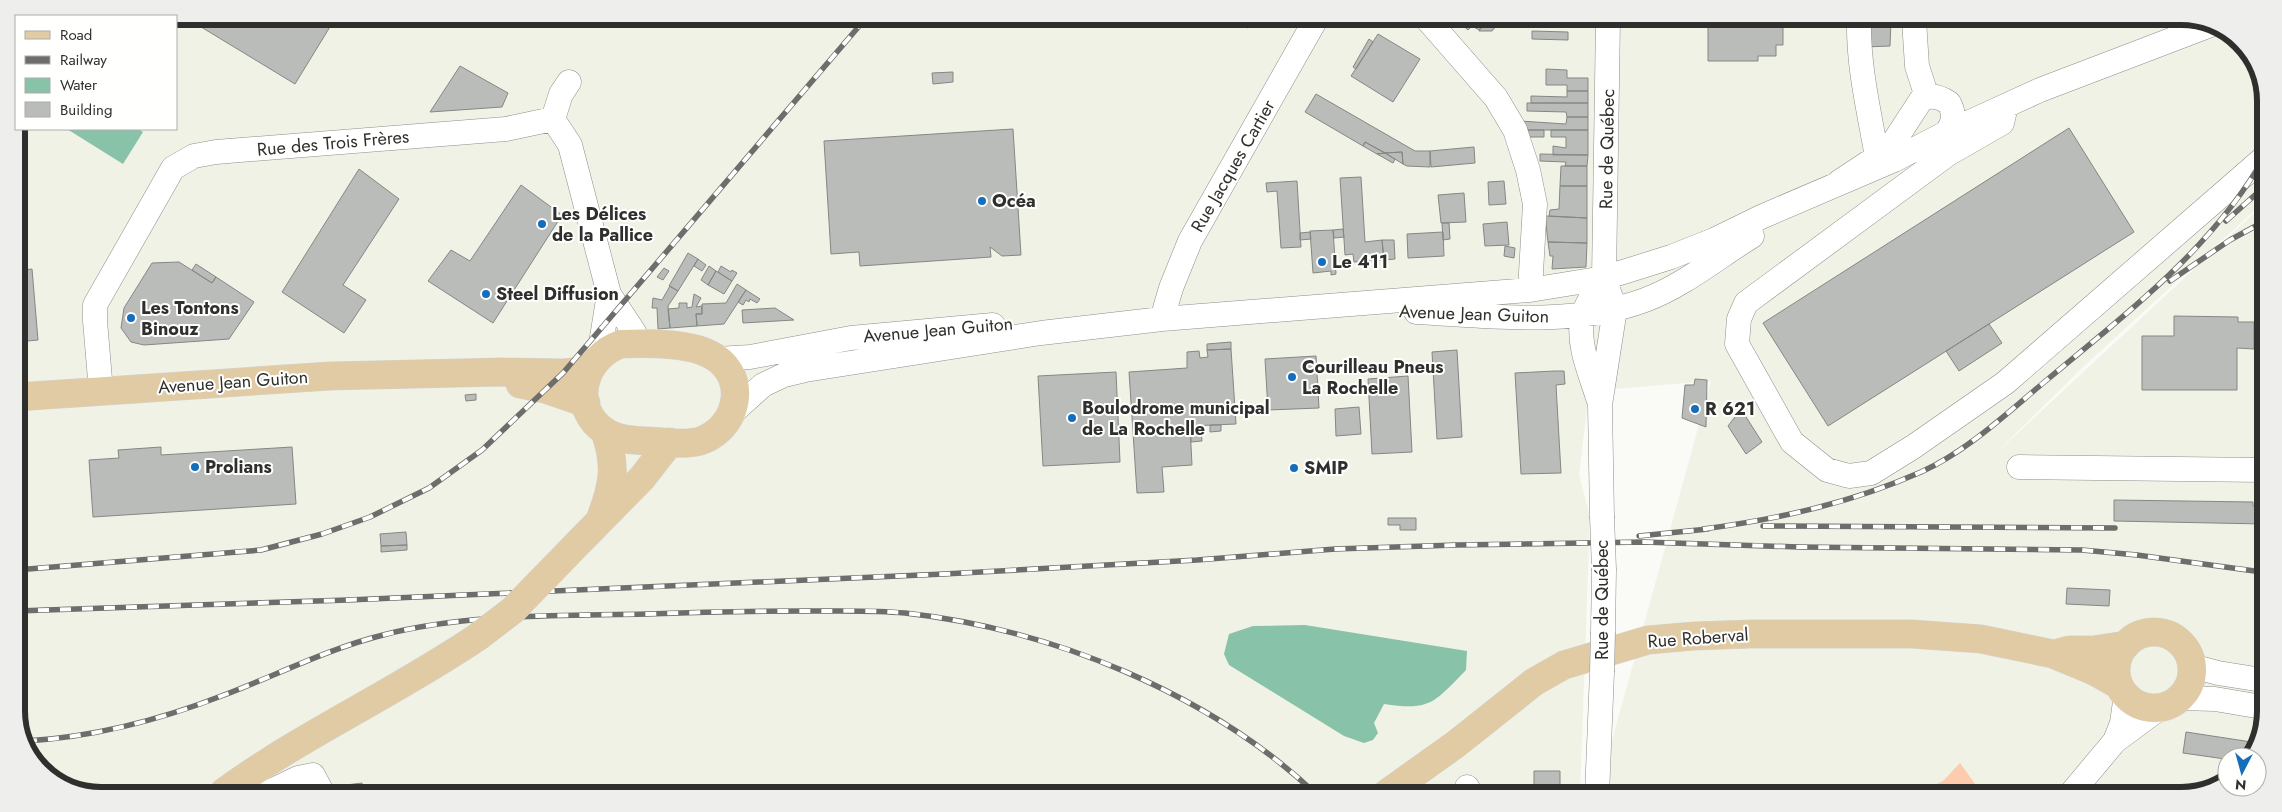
<svg xmlns="http://www.w3.org/2000/svg" width="2282" height="812" font-family="Jost,sans-serif">
<style>
.built{fill:#f1f2e6}
.green{fill:#fecbad}
.water{fill:#88c2a9}
.building{fill:#babcb9;stroke:#848783}
.lines{fill:none;stroke-linecap:round;stroke-linejoin:round}
.minor-casing{stroke:#8d8e8a;stroke-width:25}
.major-casing{stroke:#d5d5d5;stroke-width:29}
.minor{stroke:#fff;stroke-width:24}
.major{stroke:#e1cba4;stroke-width:28}
.rail-casing{stroke:#6d6d6b;stroke-width:5.5}
.rail{stroke:#fffffe;stroke-width:4;stroke-dasharray:11;stroke-linecap:butt}
.minor-bridge-casing{stroke:#8d8e8a;stroke-width:25;stroke-linecap:butt}
.major-bridge-casing{stroke:#d5d5d5;stroke-width:29;stroke-linecap:butt}
.minor-bridge{stroke:#fff;stroke-width:24}
.major-bridge{stroke:#e1cba4;stroke-width:28}
.poi-dot{fill:#156ebc;stroke:#fffffe;stroke-width:2}
.labels{text-anchor:middle;dominant-baseline:central;stroke-width:4;stroke-linejoin:round;paint-order:stroke}
.street-label{font-size:18px;fill:#2f2f2e;stroke:#fffffe}
.poi-label{font-size:18px;font-weight:bold;fill:#2f2f2e;stroke:#fffffe;text-anchor:start}
.rim{fill:none;stroke:#2f2f2e;stroke-width:6}
</style>
<rect width="100%" height="100%" fill="#fafaf6"/>
<!-- built -->
<path class="built" d="M176 16 2208 21 2248 49 2266 95 2265 201 2083 367 1991 458 2265 203 2261 738 2248 757H2227V780L2181 796 1597 795 1711 381 1589 391 1579 475 1590 517 1580 794 74 791 34 763 16 717V129H176Z"/>
<!-- green -->
<path class="green" d="M1960 763 1983 795H1914L1943 781Z"/>
<!-- water -->
<path class="water" d="M67 129H138L143 132 123 164Z
M1305 625 1467 651 1466 670C1434 703 1430 711 1384 704L1374 723 1378 733 1373 740 1364 743 1344 736 1229 665 1224 654 1229 634 1253 626Z"/>
<!-- building -->
<path class="building" d="M183 16 336 17 295 84Z
M1231 19H1254L1248 28Z
M1464 19H1488L1479 30 1472 26 1468 30 1462 25 1465 20Z
M1488 19H1502L1492 31H1479Z
M1708 20H1783V45H1776V56H1758V61H1708Z
M1865 20H1891L1890 46 1864 47Z
M1532 31 1568 32V40L1532 39Z
M1378 34 1420 59 1393 102 1351 76Z
M1369 39 1373 42 1356 69 1353 67Z
M460 66 508 93 502 107 430 112Z
M1546 69 1567 70V78H1588V91H1567V85H1546Z
M953 72V82L933 84 932 73Z
M1567 91H1588V103H1531V96L1567 97Z
M1316 94 1415 151H1430V167L1407 166 1403 164 1402 152 1385 153 1365 142 1363 146 1305 112Z
M1527 103H1588V117H1567L1566 112 1527 111Z
M1567 117H1588V130H1524L1520 121 1566 124Z
M2069 128 2134 232 1828 426 1763 323Z
M1013 129 1021 255 1002 256 990 247 991 257 860 266 859 252 831 254 824 141Z
M1524 130H1544V137H1527Z
M1551 130H1588V155H1553V146L1566 148V137H1551Z
M1365 142 1385 153 1377 154 1363 146Z
M1474 147 1475 163 1431 167 1430 151Z
M1402 152 1403 164 1385 153Z
M1385 153 1395 159 1393 163 1377 154Z
M1540 154 1588 155 1587 166H1565L1566 162 1540 161Z
M1561 166H1587V186H1560Z
M359 169 399 199 343 285 366 300 344 333 282 292Z
M1361 177 1365 242 1382 240 1384 260 1354 262 1353 254 1345 255 1340 178Z
M1297 181 1301 247 1281 248 1277 191 1267 192 1266 183Z
M1504 181 1506 204 1489 205 1488 182Z
M521 185 562 215 493 323 428 281 451 250 470 261Z
M1560 186H1587V218L1549 216 1550 210 1559 209Z
M1464 193 1466 222 1441 223 1438 195Z
M1545 216 1587 218V243L1548 242Z
M1507 222 1509 245 1485 246 1483 224Z
M1442 223H1449L1450 239 1443 240Z
M1343 229 1344 237 1334 238 1333 230Z
M1333 230 1336 274 1331 275V271L1313 273 1310 231Z
M1310 232 1311 239 1300 240V233Z
M1443 232 1444 256 1408 258 1407 234Z
M1382 240H1394L1395 259 1384 260Z
M1548 242 1587 243 1586 267 1552 269 1553 256H1550Z
M1505 246 1515 248 1514 258 1504 256Z
M688 253 698 259 678 291 669 286Z
M698 259 706 265 702 271 694 266Z
M179 262 212 283 216 277 254 302 229 339 144 345 131 342 121 328 124 308 152 263Z
M196 264 216 277 212 283 192 270Z
M709 266 716 271 708 285 701 280Z
M721 266 731 272 732 270 737 273 732 281 718 272Z
M664 268 669 271 663 280 657 277Z
M32 269 38 340 16 342V271Z
M716 271 732 281 724 294 708 285Z
M737 284 746 290 724 324 697 326 696 314H702V304L726 303Z
M670 286 678 291 668 306 670 328 658 329 657 308H652L653 298 662 300Z
M746 290 760 299 757 303 750 299 749 302 746 300 743 305 738 302Z
M694 294 701 298 696 307 702 306V314H696L697 326 670 328 668 309 679 308V303H687V308L692 307Z
M775 308 794 320 743 323 742 310Z
M2174 316 2238 317V322H2254V349L2237 348V390H2142V336H2174Z
M1989 324 2002 343 1959 371 1946 351Z
M1231 342V349L1207 350V344Z
M1231 349 1236 424 1190 426 1192 465 1162 467 1164 492 1137 493 1129 372 1187 368V352L1199 351 1200 358 1208 357 1207 350Z
M1457 350 1462 437 1437 439 1432 352Z
M1316 356 1319 408 1268 410 1265 359Z
M1555 371H1564L1565 384 1556 385 1561 473 1521 474 1515 373Z
M1116 372 1120 462 1043 466 1038 376Z
M1408 376 1412 452 1372 454 1368 379Z
M1695 379 1707 380 1706 427 1682 418 1685 385H1694Z
M476 394V400L466 401 465 395Z
M1359 407 1361 434 1336 436 1335 409Z
M1741 409 1762 442 1746 454 1728 426Z
M1210 425H1221V431L1210 432Z
M1190 426H1201L1202 441 1191 442Z
M161 447V455L292 447 296 504 93 517 89 460 119 458 118 450Z
M2114 500 2253 502V506L2263 507V524L2114 521Z
M1388 518H1416V530H1400V525H1388Z
M406 532 407 545 381 546 380 534Z
M407 545V550L381 552V546Z
M2067 588 2110 590 2109 606 2066 604Z
M2186 732 2258 743 2248 757H2227V767L2224 766 2225 759 2183 753Z
M1534 771H1560V794H1534Z
M362 783 363 792H347L346 785Z"/>
<g class="lines">
<defs>
<path id="minor" d="M1427 19 1496 98 1515 130 1528 170 1535 204 1530 290
M1859 20C1858 66 1869 111 1877 157
M1914 20 1917 66 1927 97
M2006 106 2002 123 1948 154 1746 303 1739 319 1737 344 1792 442 1827 470 1849 476 1871 473 1913 447 2005 383 2265 157
M553 119 561 94 569 82
M1946 133 2040 90 2213 24
M1416 312C1491 316 1572 327 1645 300 1683 286 1718 257 1752 236
M1162 319 1171 288 1190 241 1316 19
M599 356 609 294
M717 359 750 357 851 338 993 325
M101 391 95 321V305L173 168 194 156 216 152 506 129 553 119 570 145 609 294 634 332 639 344
M1599 401C1591 375 1576 343 1583 316 1586 303 1597 289 1604 278
M733 412 763 385 784 375 805 370 1041 333 1162 319 1530 290 1604 278 1671 257 1714 240 1761 217 1894 160 1946 133C1954 123 1955 114 1949 103 1940 97 1930 94 1921 100L1895 140 1877 157 1839 182
M2019 467 2263 470
M1602 516 1600 405 1615 309 1604 278 1608 19
M1603 632 1604 570
M2192 666 2218 673 2262 680
M2180 698 2215 699 2262 707
M2115 741 2122 723 2126 695
M1467 787 1471 794
M269 792 298 778 313 775 322 792
M1597 795 1602 672
M2069 796 2115 741 2161 707"/>
<path id="major" d="M621 344C646 343 685 343 707 353 749 371 741 425 703 440 690 445 675 443 662 442 644 440 621 442 606 432 569 409 582 357 621 344Z
M520 384 545 389 586 403
M16 397 330 376 502 372 563 373 574 372 590 366
M601 517C613 485 617 466 605 432
M582 539 642 478 670 442
M2116 670a38 38 0 1 1 76 0a38 38 0 1 1-76 0Z
M2058 653 2069 650H2093L2126 645
M224 792C305 733 397 692 479 636
M1386 794 1456 744 1534 682 1564 665 1648 640 1694 636 1751 634H1912L1981 639 2053 654 2094 671 2119 685"/>
</defs>
<!-- minor casing -->
<use href="#minor" class="minor-casing"/>
<!-- major casing -->
<use href="#major" class="major-casing"/>
<!-- minor -->
<use href="#minor" class="minor"/>
<!-- major -->
<use href="#major" class="major"/>
<defs>
<path id="rail" d="M2226 221 2265 186
M2170 281 2230 240 2265 221
M1763 526 2115 528
M1703 529C1779 519 1851 503 1921 472 1969 450 2008 412 2048 379 2128 312 2213 248 2265 156
M1639 536 1708 529
M16 570 261 550 322 534 370 517 429 488 482 450 563 373 866 18
M16 611 348 600 944 574 1197 560 1335 549 1456 545 1643 542 1799 547 2082 550 2137 555 2262 572
M26 741C94 737 160 720 224 695 277 675 327 649 383 635 469 613 559 616 647 614 701 612 756 611 810 611 842 611 874 610 905 613 1051 629 1209 693 1316 794"/>
</defs>
<!-- rail casing -->
<use href="#rail" class="rail-casing"/>
<!-- rail -->
<use href="#rail" class="rail"/>
<defs>
<path id="minor-bridge" d="M1602 516 1604 570
M1602 672 1603 632"/>
<path id="major-bridge" d="M479 636 513 610 582 539"/>
</defs>
<!-- minor-bridge casing -->
<use href="#minor-bridge" class="minor-bridge-casing"/>
<!-- major-bridge casing -->
<use href="#major-bridge" class="major-bridge-casing"/>
<!-- minor-bridge -->
<use href="#minor-bridge" class="minor-bridge"/>
<!-- major-bridge -->
<use href="#major-bridge" class="major-bridge"/>
</g>
<!-- markers -->
<g class="poi-dot">
<circle cx="982" cy="201" r="5"/>
<circle cx="542" cy="224" r="5"/>
<circle cx="1322" cy="262" r="5"/>
<circle cx="486" cy="294" r="5"/>
<circle cx="131" cy="318" r="5"/>
<circle cx="1292" cy="377" r="5"/>
<circle cx="1695" cy="409" r="5"/>
<circle cx="1072" cy="418" r="5"/>
<circle cx="195" cy="467" r="5"/>
<circle cx="1294" cy="468" r="5"/>
</g>
<g class="labels">
<!-- street labels -->
<g class="street-label">
<text transform="translate(333 143) rotate(-5)">Rue des Trois Frères</text>
<text transform="translate(1607 149) rotate(-89)">Rue de Québec</text>
<text transform="translate(1233 166) rotate(-60)">Rue Jacques Cartier</text>
<text transform="translate(1474 314) rotate(2)">Avenue Jean Guiton</text>
<text transform="translate(938 330) rotate(-5)">Avenue Jean Guiton</text>
<text transform="translate(233 382) rotate(-4)">Avenue Jean Guiton</text>
<text transform="translate(1602 600) rotate(-90)">Rue de Québec</text>
<text transform="translate(1698 638) rotate(-4)">Rue Roberval</text>
</g>
<!-- poi labels -->
<g class="poi-label">
<text x="992" y="201">Océa</text>
<text x="552" y="214">Les Délices<tspan x="552" dy="21">de la Pallice</tspan></text>
<text x="1332" y="262">Le 411</text>
<text x="496" y="294">Steel Diffusion</text>
<text x="141" y="308">Les Tontons<tspan x="141" dy="21">Binouz</tspan></text>
<text x="1302" y="367">Courilleau Pneus<tspan x="1302" dy="21">La Rochelle</tspan></text>
<text x="1082" y="408">Boulodrome municipal<tspan x="1082" dy="21">de La Rochelle</tspan></text>
<text x="1705" y="409">R 621</text>
<text x="205" y="467">Prolians</text>
<text x="1304" y="468">SMIP</text>
</g>
</g>
<!-- crop -->
<path d="M0 0H2282V812H0ZM101 25H2181A76 76 0 0 1 2257 101V711A76 76 0 0 1 2181 787H101A76 76 0 0 1 25 711V101A76 76 0 0 1 101 25Z" fill="#eeeeed" fill-rule="evenodd"/>
<path class="rim" d="M101 25H2181A76 76 0 0 1 2257 101V711A76 76 0 0 1 2181 787H101A76 76 0 0 1 25 711V101A76 76 0 0 1 101 25Z"/>
<!-- legend -->
<rect x="15" y="15" width="162" height="115" fill="#fffffe" stroke="#acacab"/>
<rect x="25" y="31" width="25" height="8" fill="#e1cba4" stroke="#acacab"/>
<text x="60" y="40" font-size="15" fill="#2f2f2e">Road</text>
<rect x="25" y="56" width="25" height="8" fill="#6d6d6b" stroke="#acacab"/>
<text x="60" y="65" font-size="15" fill="#2f2f2e">Railway</text>
<rect x="25" y="78" width="25" height="15" fill="#88c2a9" stroke="#acacab"/>
<text x="60" y="90" font-size="15" fill="#2f2f2e">Water</text>
<rect x="25" y="102" width="25" height="15" fill="#babcb9" stroke="#acacab"/>
<text x="60" y="115" font-size="15" fill="#2f2f2e">Building</text>
<!-- north arrow -->
<g transform="translate(2242 772) rotate(186)"><circle r="24" fill="#fffffe" stroke="#acacab"/>
<path d="M0-4L9 19L0 12L-9 19Z" fill="#156ebc"/>
<text y="-8" font-size="14" font-weight="bold" text-anchor="middle" fill="#2f2f2e">N</text>
</g>
</svg>
